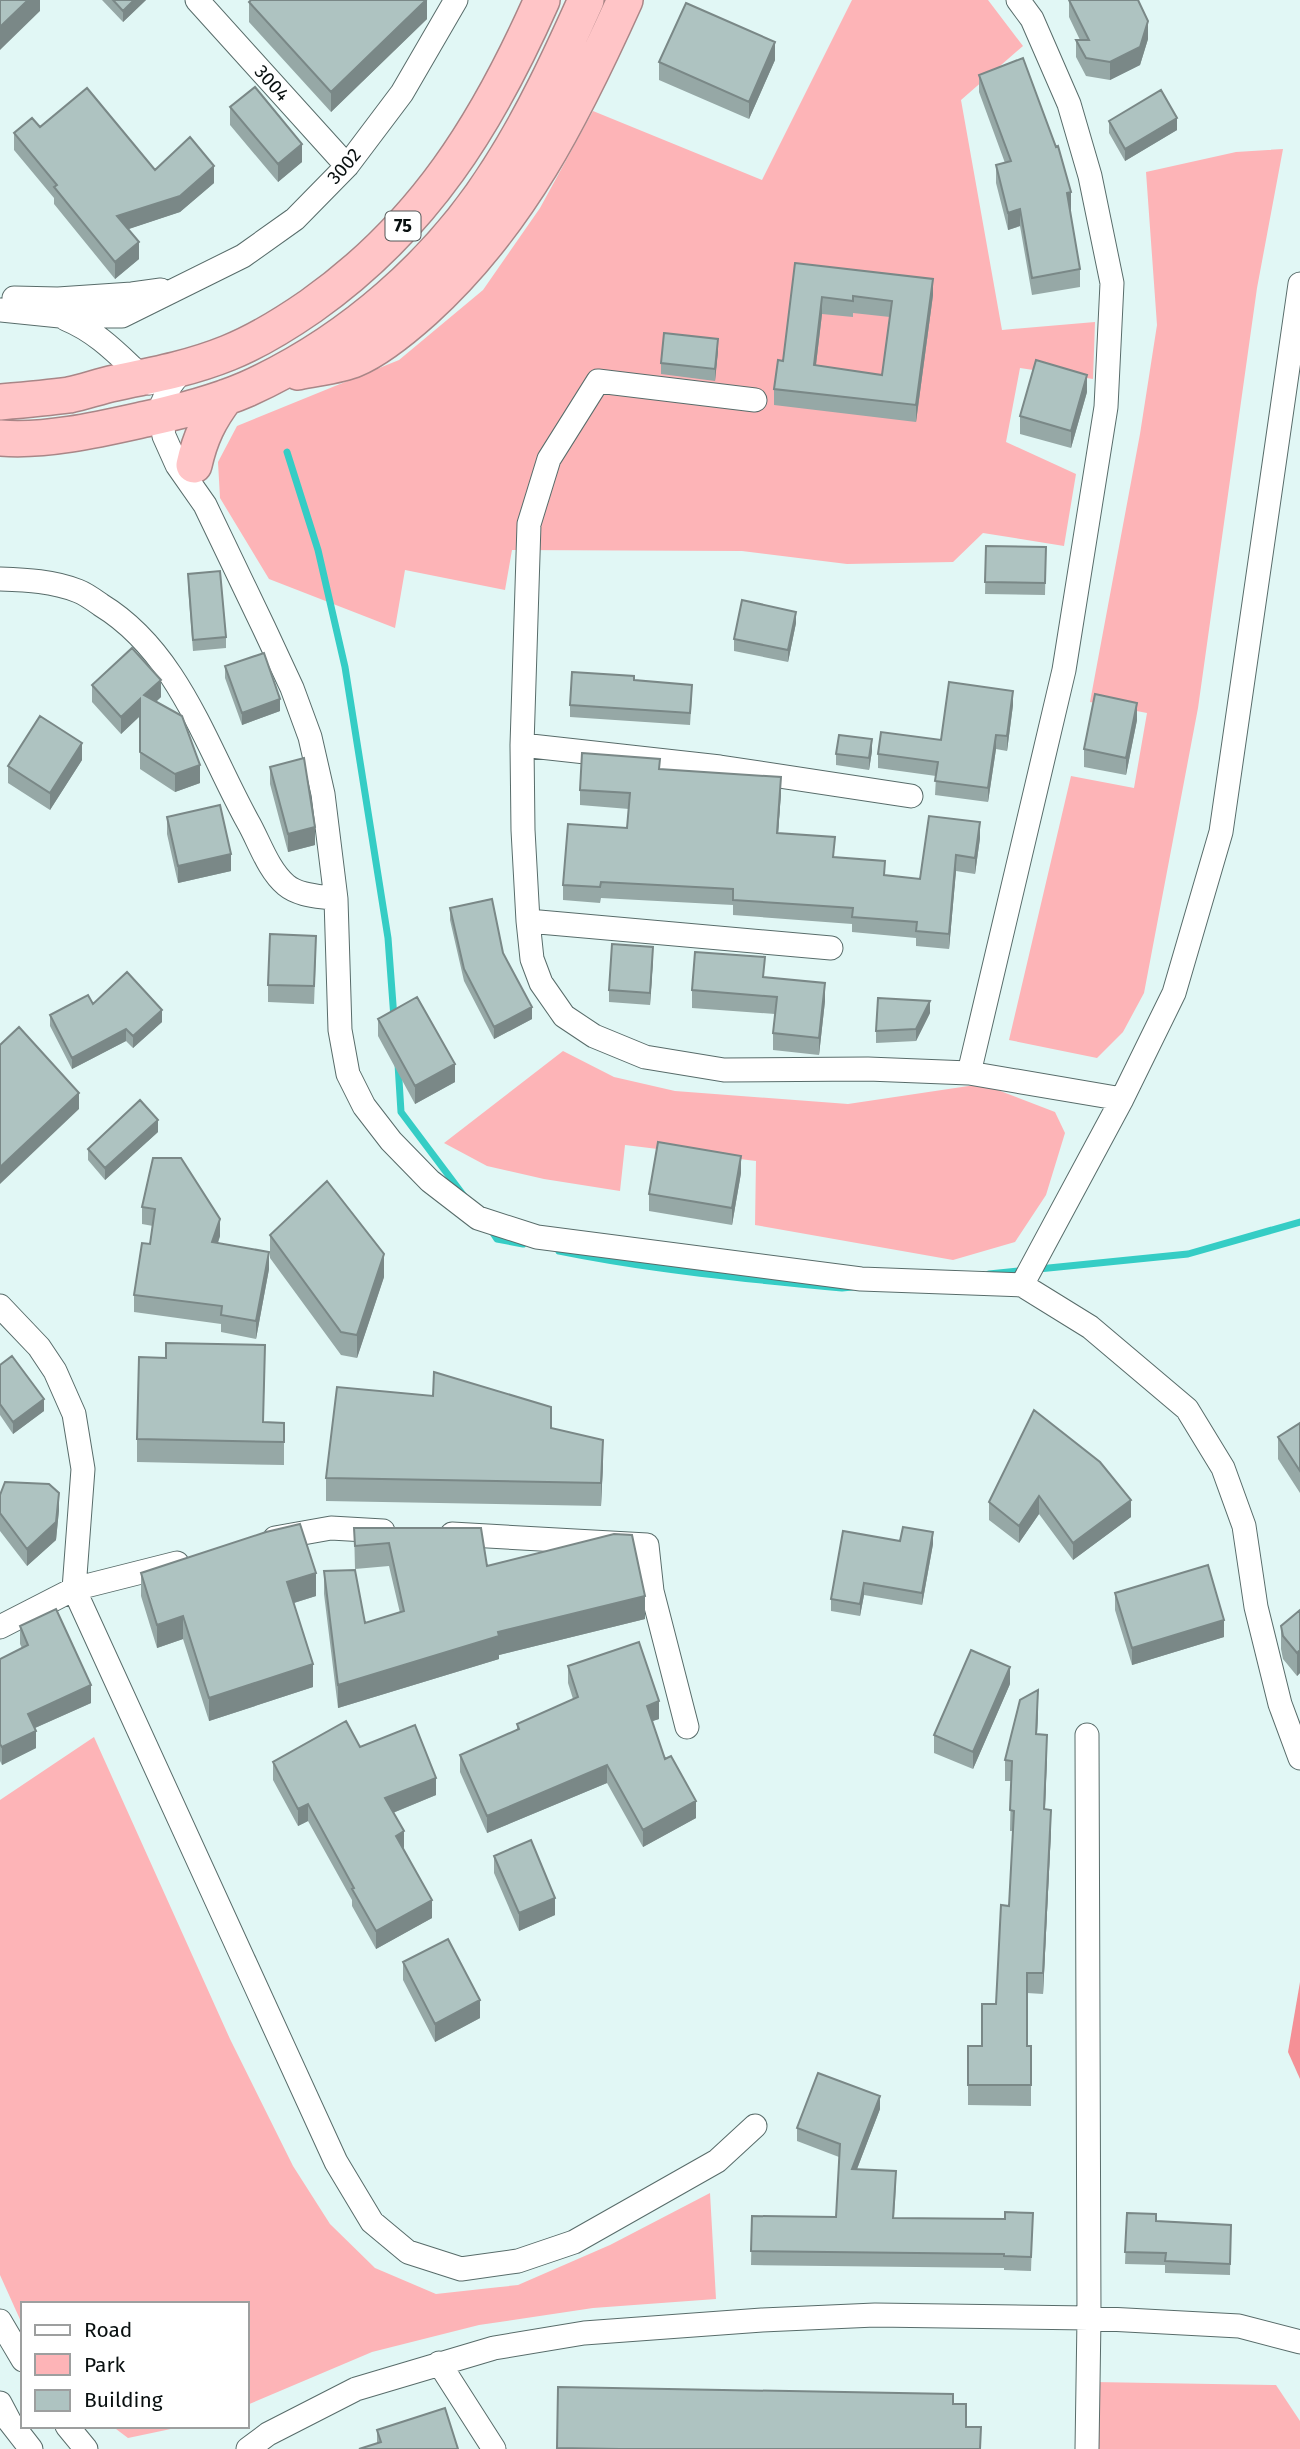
<svg xmlns="http://www.w3.org/2000/svg" width="1300" height="2449" font-family="'Fira Sans',sans-serif">
<style>
.green{fill:#fdb4b7}
.forest{fill:#f59096}
.lines{fill:none;stroke-linecap:round;stroke-linejoin:round}
.stream{stroke:#35cdc5;stroke-width:7}
.minor-casing{stroke:#586c6a;stroke-width:25}
.highway-casing{stroke:#a98687;stroke-width:38}
.minor{stroke:#fff;stroke-width:23}
.highway{stroke:#ffc5c7;stroke-width:35}
.wall{fill:#96a8a6;fill-rule:evenodd}
.shaded-wall{fill:#7a8887}
.building{fill:#aec3c1;stroke:#7a8887;stroke-width:2;fill-rule:evenodd}
.labels{text-anchor:middle;dominant-baseline:central;stroke-width:5;stroke-linejoin:round;paint-order:stroke}
.shield{fill:#fff;stroke:#535858;stroke-width:2}
.shield-label{font-size:18px;font-weight:bold;fill:#091010}
.street-label{font-size:19px;fill:#091010;stroke:#fff}
</style>
<rect width="100%" height="100%" fill="#e1f7f5"/>
<!-- green -->
<path class="green" d="M852 0H988L1023 46 961 100 1002 330 1095 322 1093 379 1020 368 1006 442 1076 474 1064 546 983 533 953 562 847 564 742 551 512 550 505 590 405 570 395 628 269 579 220 498 218 462 237 426 399 360 483 290 540 208 593 111 762 180Z
M1283 149 1257 288 1198 708 1144 993 1123 1032 1097 1058 1009 1040 1071 776 1134 788 1147 713 1090 702 1140 434 1157 325 1146 172 1236 152Z
M563 1051 614 1077 675 1091 848 1104 982 1084 1055 1112 1065 1133 1046 1195 1015 1242 953 1260 755 1225 756 1161 625 1145 620 1191 544 1179 487 1166 444 1143Z
M94 1737 230 2039 293 2166 330 2224 375 2268 436 2294 518 2285 610 2245 710 2193 716 2299 593 2308 479 2325 372 2352 247 2405V2304H23V2326L0 2275V1800Z
M1094 2382 1276 2385 1300 2421V2449H1091Z
M112 2426H185L128 2438Z"/>
<!-- forest -->
<path class="forest" d="M1300 1982V2079L1288 2052Z"/>
<g class="lines">
<!-- stream -->
<path class="stream" d="M287 452 318 550 345 667 388 938 394 1018
M398 1064 401 1112 464 1196
M491 1230 497 1239 523 1244
M559 1251C653 1270 747 1279 842 1288L852 1287
M989 1274 1188 1254 1300 1222"/>
<defs>
<path id="minor" d="M197 0 347 166
M14 298 58 299 132 294 161 290
M0 310 60 316H122L243 256 295 219 347 166 402 93 456 0
M66 319C100 333 122 359 149 383
M182 370 170 386 162 404 161 416 164 436 177 465 205 505 264 628 292 688 310 737 323 794 336 899 340 1030 348 1074 364 1106 391 1141 430 1181 478 1218 537 1237 861 1279 1022 1285 1090 1327 1187 1409 1223 1468 1244 1526 1256 1607 1280 1704 1300 1758
M755 400 598 381 549 459 529 524 522 745 523 830 528 921 532 959 541 983 564 1016 594 1036 645 1057 724 1070 868 1069 969 1073 1122 1099
M0 579C27 580 53 581 78 591 86 594 94 600 101 605 178 652 206 746 248 822 259 841 268 870 286 885 299 896 320 896 336 899
M522 745 720 767 911 796
M528 921 831 948
M969 1073 1064 670 1106 407 1112 283 1090 176 1069 104 1032 19 1018 0
M1022 1285 1122 1099 1174 993 1221 832 1300 284
M0 1306 39 1347 55 1371 74 1414 83 1469 74 1589 336 2162 372 2222 408 2252 461 2269 518 2261 574 2242 717 2161 755 2126
M452 1534 647 1545 652 1591 687 1727
M275 1538 331 1528 383 1531
M0 1627 74 1589 177 1563
M1087 1735 1089 2318 1087 2449
M0 2321 23 2360
M439 2363 494 2449
M0 2403 10 2422 31 2449
M67 2426 86 2449
M248 2449 268 2434 356 2389 494 2348 584 2333 762 2320 875 2315 1089 2318 1239 2326 1300 2342"/>
<path id="highway" d="M298 372C316 368 339 366 355 359 379 349 405 327 424 310 519 224 573 115 625 0
M0 402C23 400 46 398 69 395 84 392 100 386 115 383 154 375 191 368 228 353 258 341 285 324 311 306 424 226 487 124 542 0
M0 438C46 442 101 429 146 419 181 411 215 403 247 389 349 343 440 263 499 169 533 116 560 58 586 0
M194 465C200 438 209 419 226 397"/>
</defs>
<!-- minor casing -->
<use href="#minor" class="minor-casing"/>
<!-- highway casing -->
<use href="#highway" class="highway-casing"/>
<!-- minor -->
<use href="#minor" class="minor"/>
<!-- highway -->
<use href="#highway" class="highway"/>
</g>
<!-- wall -->
<path class="wall" d="M102 0H146L123 22Z
M427 0V19L331 112 249 22V2Z
M1069 0 1148 39 1140 65 1110 80 1086 76 1076 57V40H1080L1069 17Z
M775 60 749 119 659 80V62Z
M979 75 1071 210H1070L1080 269V287L1032 295 1020 226 1008 230 996 183V165L1005 163 979 92Z
M230 107 302 162 278 182 230 125Z
M1109 121 1177 130 1125 161 1109 133Z
M40 127 155 170 214 183 180 212 128 229 139 259 115 279 54 204V198L14 150V133Z
M795 263 933 295 916 422 774 405V389L783 361ZM853 313 890 317 882 375 816 365 822 314 853 317Z
M718 351 715 381 661 374V363Z
M1087 392 1071 448 1020 434V416Z
M986 546 1046 547 1045 595 985 594Z
M188 574 226 637V648L193 651 188 586Z
M796 623 788 662 734 651V639Z
M225 666 280 711 242 725 225 678Z
M634 680 692 696 690 725 570 717V705Z
M92 685 161 697 156 702 200 783 175 792 140 769V716L121 734 92 702Z
M1013 705 1007 751 996 749 988 802 935 795 936 776 878 768V754L941 740Z
M1137 720 1126 775 1084 767V749Z
M872 751 869 770 836 765V754Z
M82 760 50 810 8 783V766Z
M270 767 315 845 288 852 270 784Z
M660 769 781 793 778 833 835 857 885 876 920 879 980 838 975 874 956 871 949 949 916 946V938L852 932V924L733 915V905L601 898 600 903 563 900V885L627 828 629 809 580 805V790Z
M167 817 231 871 178 883 167 834Z
M450 908 503 953 532 1019 494 1039 464 981 450 920Z
M316 953 314 1004 268 1002V985Z
M653 959 650 1005 609 1002V990Z
M764 977 825 1001 819 1055 773 1050V1033L775 1014 692 1008V990Z
M93 1004 162 1022 133 1048 126 1041 72 1069 50 1026V1015Z
M930 1013 916 1041 876 1043V1031Z
M378 1019 455 1082 415 1104 378 1036Z
M158 1132 105 1180 88 1160V1149Z
M153 1158 220 1236 218 1243 269 1269 256 1339 221 1332V1324L134 1312V1295L150 1244 153 1226 142 1224V1207Z
M741 1173 732 1225 649 1211V1194Z
M270 1235 384 1277 357 1358 341 1355 270 1258Z
M0 1365 44 1411 13 1434 0 1415Z
M265 1368 263 1422 284 1423V1465L137 1462V1439Z
M433 1396 551 1428 603 1463 601 1506 326 1501V1478Z
M1034 1410 1131 1517 1073 1560 1039 1514 1019 1543 989 1520V1502Z
M1300 1423V1493L1278 1459V1437Z
M0 1495 59 1510 56 1540 27 1566 0 1531Z
M354 1528 487 1566 645 1619 499 1655V1659L338 1708 324 1594V1571L365 1623 400 1613 389 1566 355 1569Z
M900 1541 933 1544 922 1605 864 1595 860 1616 831 1611V1599Z
M141 1573 316 1596 294 1603 313 1687 209 1721 183 1639 157 1648 141 1596Z
M1115 1593 1224 1637 1132 1665 1115 1610Z
M1300 1610V1673L1297 1676 1283 1659 1281 1649V1626Z
M20 1626 91 1703 35 1728 36 1748 2 1765 0 1761V1659L22 1648 20 1644Z
M568 1666 659 1719 652 1721 665 1759 696 1818 643 1847 607 1783 487 1833 460 1772V1755L517 1730V1724L573 1699 568 1683Z
M1010 1684 973 1769 934 1753V1735Z
M1038 1711 1037 1734 1047 1756 1045 1809 1051 1831 1043 1994 1027 1993V2046H1031V2106L968 2105V2046H982L996 2004 1009 1906 1013 1831H1010L1011 1781H1005V1760Z
M360 1747 436 1795 393 1813 403 1849 432 1918 376 1949 352 1906V1900L308 1821 298 1826 273 1780V1762Z
M494 1856 555 1915 519 1931 494 1873Z
M403 1962 480 2018 435 2042 403 1980Z
M880 2109 857 2169 896 2185 894 2218 1005 2219 1033 2213 1031 2271 1004 2270V2268L751 2265 752 2216 836 2217 839 2157 797 2141V2128Z
M1127 2213 1156 2221 1231 2225 1230 2275 1165 2273V2265L1125 2264Z
M377 2430 458 2449 377 2443Z"/>
<!-- shaded-wall -->
<path class="shaded-wall" d="M28 0H40V11L0 50V27Z
M134 0H146L123 22V11Z
M426 0H427V19L331 112V92Z
M1148 21V39L1140 65 1110 80V62Z
M775 42V60L749 119V102Z
M1177 118V130L1125 161V149Z
M302 144V162L278 182V164Z
M214 166V183L180 212 117 233V216Z
M1071 192V210L1067 211V193Z
M1020 209V226L1008 230V213Z
M139 242V259L115 279V262Z
M933 279V295L916 422V405Z
M822 297V314L814 381V365Z
M718 339V351L715 381V369Z
M1087 375V392L1071 448V431Z
M796 612V623L788 662V650Z
M161 680V697L144 712V695Z
M1013 691V705L1007 751V736Z
M140 699V716L121 734V717Z
M280 699V711L242 725V713Z
M1137 703V720L1126 775V758Z
M996 735V749L988 802V788Z
M872 739V751L869 770V758Z
M82 743V760L50 810V793Z
M200 765V783L175 792V774Z
M781 777V793L777 849V833Z
M980 822V838L975 874V858Z
M315 827V845L288 852V834Z
M231 854V871L178 883V866Z
M956 855V871L949 949V934Z
M653 947V959L650 1005V993Z
M825 983V1001L819 1055V1038Z
M930 1001V1013L916 1041V1029Z
M532 1007V1019L494 1039V1027Z
M162 1010V1022L133 1048V1036Z
M126 1029V1041L72 1069V1058Z
M455 1064V1082L415 1104V1086Z
M79 1093V1109L0 1184V1167Z
M158 1120V1132L105 1180V1168Z
M741 1156V1173L732 1225V1208Z
M220 1219V1236L212 1259V1242Z
M269 1252V1269L256 1339V1321Z
M384 1254V1277L357 1358V1335Z
M44 1399V1411L13 1434V1422Z
M603 1440V1463L601 1506V1483Z
M59 1493V1510L56 1540 27 1566V1549Z
M1039 1496V1514L1019 1543V1526Z
M1131 1500V1517L1073 1560V1543Z
M933 1532V1544L922 1605V1593Z
M316 1573V1596L287 1605V1582Z
M864 1583V1595L860 1616V1604Z
M645 1596V1619L499 1655V1659L338 1708V1685L498 1632Z
M183 1616V1639L157 1648V1625Z
M1224 1620V1637L1132 1665V1648Z
M1300 1650V1673L1297 1676V1653Z
M313 1664V1687L209 1721V1698Z
M1010 1667V1684L973 1769V1752Z
M91 1685V1703L28 1731V1714Z
M1038 1690V1711L1036 1755V1734Z
M659 1701V1719L647 1723V1706Z
M36 1731V1748L2 1765V1747Z
M1047 1735V1756L1044 1830V1809Z
M607 1765V1783L487 1833V1816Z
M436 1778V1795L385 1816V1798Z
M696 1801V1818L643 1847V1830Z
M308 1804V1821L298 1826V1809Z
M1051 1810V1831L1043 1994V1973Z
M404 1831V1849L396 1836Z
M555 1898V1915L519 1931V1913Z
M432 1900V1918L376 1949V1931Z
M480 2000V2018L435 2042V2024Z
M880 2096V2109L852 2182V2169Z"/>
<!-- building -->
<path class="building" d="M0 0H28L0 27Z
M113 0H134L123 11Z
M251 0H426L331 92 249 2Z
M1069 0H1138L1148 21 1140 47 1110 62 1086 58 1076 40H1089Z
M686 3 775 42 749 102 659 62Z
M1023 58 1056 147 1058 146 1071 192 1067 193 1080 269 1032 278 1020 209 1008 213 996 165 1011 161 979 75Z
M255 87 302 144 278 164 230 107Z
M87 88 155 170 190 137 214 166 180 196 117 216 139 242 115 262 54 187 57 185 14 133 32 118 40 127Z
M1161 90 1177 118 1125 149 1109 121Z
M795 263 933 279 916 405 774 389 778 360 783 361ZM853 296 892 301 882 375 814 365 822 297 853 301Z
M664 333 718 339 715 369 661 363Z
M1036 360 1087 375 1071 431 1020 416Z
M986 546 1046 547 1045 583 985 582Z
M220 571 226 637 193 640 188 574Z
M742 600 796 612 788 650 734 639Z
M132 648 161 680 144 695 182 716 200 765 175 774 140 752V699L121 717 92 685Z
M264 653 280 699 242 713 225 666Z
M572 672 634 676V680L692 685 690 713 570 705Z
M949 682 1013 691 1007 736 996 735 988 788 935 781 938 762 878 754 881 732 941 740Z
M1095 694 1137 703 1126 758 1084 749Z
M40 716 82 743 50 793 8 766Z
M839 735 872 739 869 758 836 754Z
M582 753 660 759 659 769 781 777 777 833 835 837 833 857 885 861 884 875 920 879 929 816 980 822 975 858 956 855 949 934 916 931 917 922 852 917 853 908 733 900V889L601 882 600 887 563 885 568 824 627 828 630 793 580 790Z
M304 758 315 827 288 834 270 767Z
M220 805 231 854 178 866 167 817Z
M492 899 503 953 532 1007 494 1027 464 969 450 908Z
M270 934 316 936 314 986 268 985Z
M612 944 653 947 650 993 609 990Z
M695 952 765 957 763 977 825 983 819 1038 773 1033 777 997 692 990Z
M127 972 162 1010 133 1036 126 1029 72 1058 50 1015 88 995 93 1004Z
M417 997 455 1064 415 1086 378 1019Z
M878 998 930 1001 916 1029 876 1031Z
M19 1027 79 1093 0 1167V1045Z
M140 1100 158 1120 105 1168 88 1149Z
M658 1142 741 1156 732 1208 649 1194Z
M153 1158H181L220 1219 212 1242 269 1252 256 1321 221 1315 222 1306 134 1295 142 1243 150 1244 155 1209 142 1207Z
M327 1181 384 1254 357 1335 341 1332 270 1235Z
M166 1343 265 1345 263 1422 284 1423V1442L137 1439 139 1357 166 1358Z
M12 1356 44 1399 13 1422 0 1404V1365Z
M434 1372 551 1407V1428L603 1440 601 1483 326 1478 337 1387 433 1396Z
M1034 1410 1100 1462 1131 1500 1073 1543 1039 1496 1019 1526 989 1502Z
M1300 1423V1471L1278 1437Z
M5 1482 49 1484 59 1493 56 1522 27 1549 0 1513V1495Z
M300 1524 316 1573 287 1582 313 1664 209 1698 183 1616 157 1625 141 1573 266 1532Z
M903 1527 933 1532 922 1593 864 1583 860 1604 831 1599 843 1531 900 1541Z
M354 1528H481L487 1566 614 1534 632 1535 645 1596 498 1632 499 1636 338 1685 324 1571 355 1570 365 1623 404 1611 389 1543 355 1546Z
M1208 1565 1224 1620 1132 1648 1115 1593Z
M56 1609 91 1685 28 1714 36 1731 2 1747 0 1744V1659L28 1645 20 1626Z
M1300 1610V1650L1297 1653 1283 1636 1281 1626Z
M639 1642 659 1701 647 1706 665 1759 671 1756 696 1801 643 1830 607 1765 487 1816 460 1755 519 1729 517 1724 578 1697 568 1666Z
M971 1650 1010 1667 973 1752 934 1735Z
M1038 1690 1036 1734 1047 1735 1044 1809 1051 1810 1043 1973H1027V2046H1031V2085H968V2046H982V2004H996L1001 1905 1009 1906 1014 1811 1010 1810 1012 1761 1005 1760 1020 1700Z
M346 1721 360 1747 415 1725 436 1778 385 1798 404 1831 396 1836 432 1900 376 1931 352 1889 354 1888 308 1804 298 1809 273 1762Z
M531 1840 555 1898 519 1913 494 1856Z
M448 1939 480 2000 435 2024 403 1962Z
M818 2073 880 2096 852 2169 896 2171 893 2218 1005 2219V2212L1033 2213 1031 2257 1004 2256V2254L751 2251 752 2216 836 2217 840 2144 797 2128Z
M1127 2213 1156 2214V2221L1231 2225 1230 2264 1165 2261 1166 2253 1125 2252Z
M558 2387 953 2394V2404H966V2427H981L980 2449H620L557 2448Z
M445 2408 458 2449H359L381 2442 377 2430Z"/>
<g class="labels">
<!-- shield labels -->
<rect class="shield" x="385.5" y="211.5" width="35" height="29" rx="5"/>
<g class="shield-label">
<text x="403" y="226">75</text>
</g>
<!-- street labels -->
<g class="street-label">
<text transform="translate(272 83) rotate(48)">3004</text>
<text transform="translate(344 166) rotate(-49)">3002</text>
</g>
</g>
<!-- legend -->
<rect x="21" y="2302" width="228" height="126" fill="#ffffff" stroke="#9d9f9f" stroke-width="2"/>
<rect x="35" y="2325" width="35" height="10" fill="#ffffff" stroke="#9d9f9f" stroke-width="2"/>
<text x="84" y="2337" font-size="21" fill="#091010">Road</text>
<rect x="35" y="2354" width="35" height="21" fill="#fdb4b7" stroke="#9d9f9f" stroke-width="2"/>
<text x="84" y="2372" font-size="21" fill="#091010">Park</text>
<rect x="35" y="2390" width="35" height="21" fill="#aec3c1" stroke="#9d9f9f" stroke-width="2"/>
<text x="84" y="2407" font-size="21" fill="#091010">Building</text>
</svg>
